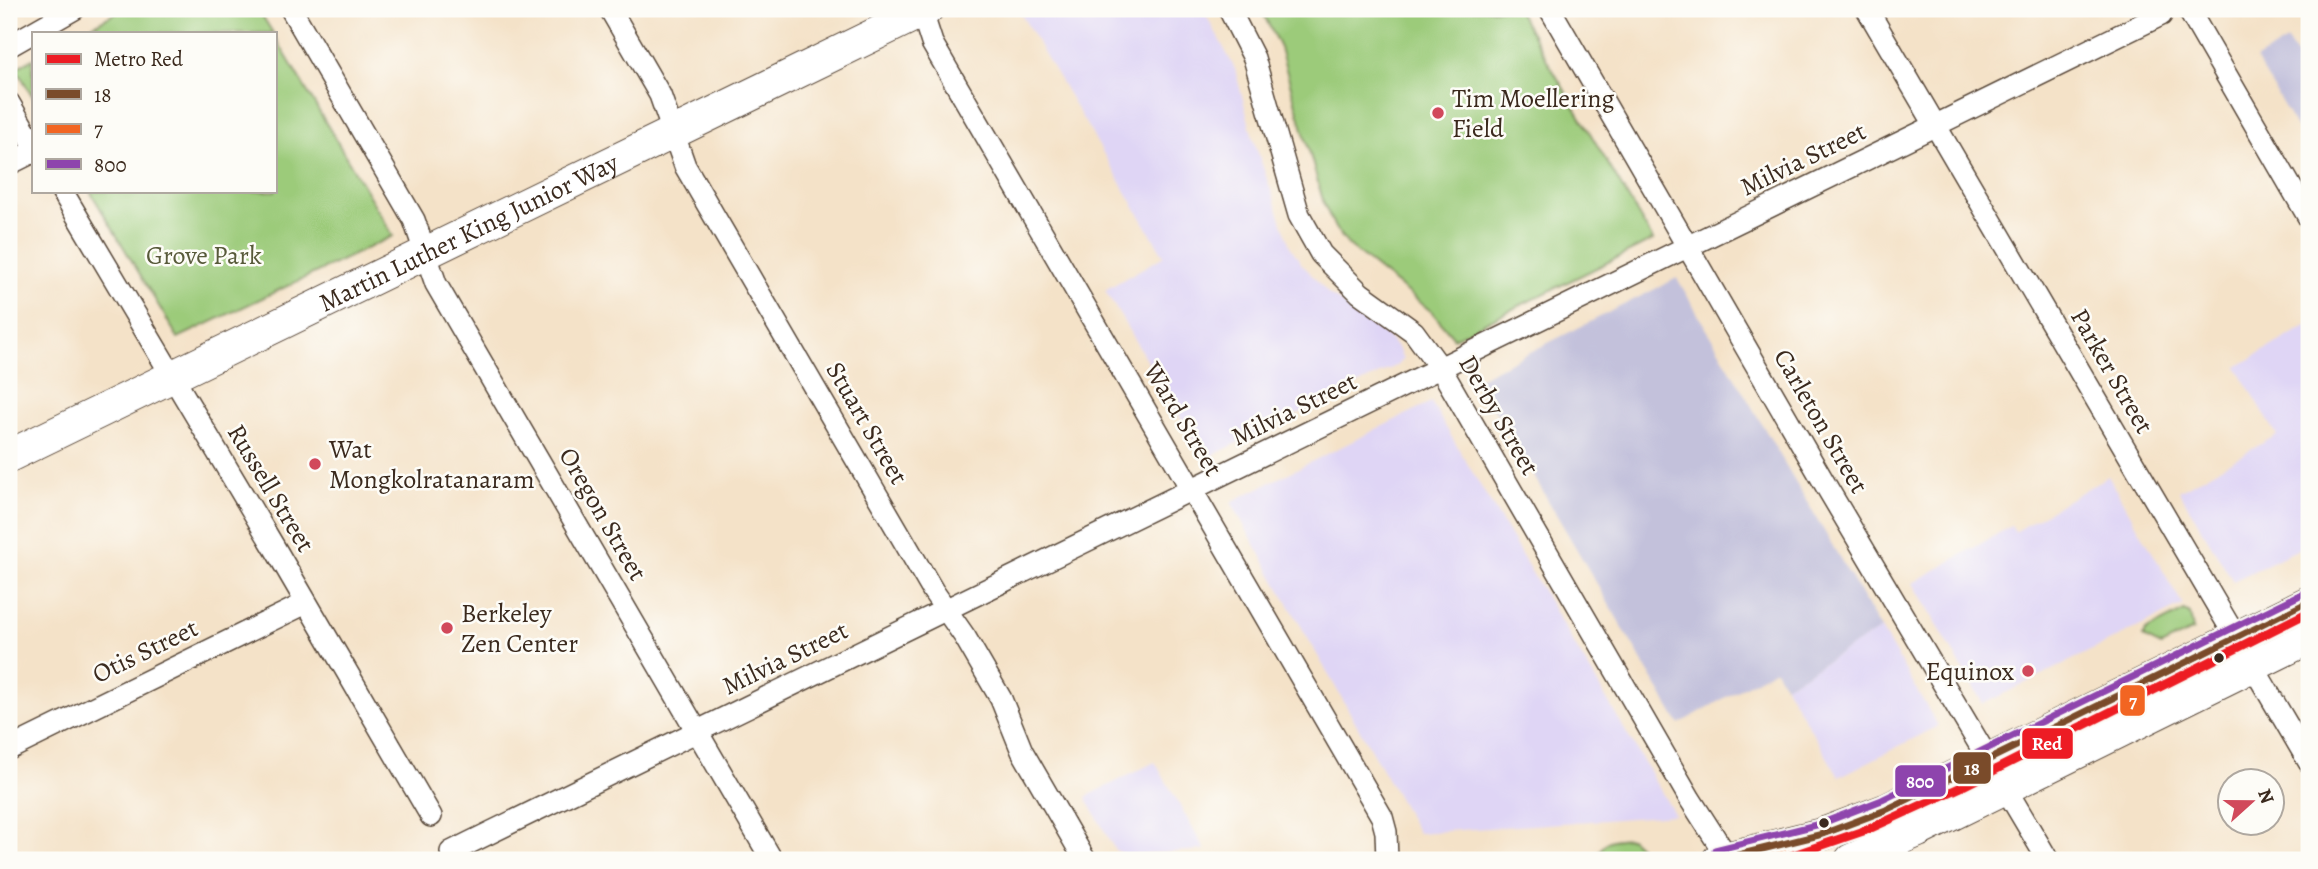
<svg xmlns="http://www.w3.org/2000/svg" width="2318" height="869" font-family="Alegreya,serif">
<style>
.built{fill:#dfd5f5}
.industrial{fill:#c3c1db}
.green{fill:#9ccb7a;stroke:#6c7a4c;stroke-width:2}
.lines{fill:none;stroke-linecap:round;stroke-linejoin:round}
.street-casing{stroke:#574638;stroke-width:24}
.secondary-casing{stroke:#574638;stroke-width:34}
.street{stroke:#fff;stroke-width:21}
.secondary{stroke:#fff;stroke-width:32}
.bus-1-casing{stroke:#fdfcf7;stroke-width:12}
.bus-2-casing{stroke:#fdfcf7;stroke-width:12}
.bus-3-casing{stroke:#fdfcf7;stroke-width:12}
.bus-1{stroke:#7a4b2a;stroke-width:7}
.bus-2{stroke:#f26522;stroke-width:7}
.bus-3{stroke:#8e44ad;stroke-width:7}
.metro-1-casing{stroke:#fdfcf7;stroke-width:14}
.metro-1{stroke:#ed1c24;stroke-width:9}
.poi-dot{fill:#d1495b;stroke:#fdfcf7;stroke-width:2.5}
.bus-dot{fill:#3b2a1e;stroke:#fdfcf7;stroke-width:2.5}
.labels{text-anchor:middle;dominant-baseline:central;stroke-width:5;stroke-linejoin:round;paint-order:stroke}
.poi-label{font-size:26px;fill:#3b2a1e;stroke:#fdfcf7;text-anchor:start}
.street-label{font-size:26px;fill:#3b2a1e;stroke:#fdfcf7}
.park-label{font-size:26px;fill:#585a3a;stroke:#fdfcf7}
.line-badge{stroke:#fdfcf7;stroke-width:2.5}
.badge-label{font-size:19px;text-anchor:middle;font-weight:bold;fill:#fff}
</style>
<rect width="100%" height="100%" fill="#fdfcf7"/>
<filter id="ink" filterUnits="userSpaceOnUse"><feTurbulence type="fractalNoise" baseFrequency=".0143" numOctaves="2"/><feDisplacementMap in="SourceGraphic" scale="14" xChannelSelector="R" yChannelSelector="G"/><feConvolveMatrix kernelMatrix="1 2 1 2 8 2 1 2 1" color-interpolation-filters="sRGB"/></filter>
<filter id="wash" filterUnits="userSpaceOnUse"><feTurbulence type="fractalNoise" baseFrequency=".00686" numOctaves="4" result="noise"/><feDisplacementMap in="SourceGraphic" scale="28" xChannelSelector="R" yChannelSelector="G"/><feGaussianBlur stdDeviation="1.57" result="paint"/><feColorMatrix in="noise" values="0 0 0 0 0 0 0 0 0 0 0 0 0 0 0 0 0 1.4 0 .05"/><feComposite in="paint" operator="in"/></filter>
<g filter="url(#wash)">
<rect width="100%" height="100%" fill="#f4e2c8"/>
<!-- built -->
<path class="built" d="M1018 9H1203L1235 69 1253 138 1290 246 1301 263 1329 294 1389 338 1399 350 1403 360 1398 365 1205 459 1105 290 1164 256Z
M2309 324V544L2233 581 2179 491 2277 435 2237 367Z
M1431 402 1675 815 1418 833 1231 502Z
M2108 476 2183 605 1983 704 1913 583 2011 526 2015 532Z
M1881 629 1938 726 1839 777 1785 686Z
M1155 762 1205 850 1126 855 1115 850 1086 797Z"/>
<!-- industrial -->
<path class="industrial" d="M2287 41 2304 67 2309 64V149L2256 59Z
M1677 278 1881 629 1785 686 1775 669 1679 724 1477 379Z"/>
<!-- green -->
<path class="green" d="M123 9H258L273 33H79Z
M1261 9H1517L1653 240 1454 338 1432 312 1349 246 1335 228 1324 204 1280 48Z
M275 37 393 236 178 338 90 191H275Z
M33 59V97L16 68Z
M2184 611 2190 614 2193 630 2161 646 2143 637 2145 631Z
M1630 838 1643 850 1642 856 1628 860H1595C1606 839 1606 840 1630 838Z"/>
</g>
<g filter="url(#ink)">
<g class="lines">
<defs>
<path id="street" d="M291 9 414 220 436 284 772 860
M610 9 660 95 685 166 933 591 965 637 1001 699 1022 751 1085 860
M921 9 932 43 1336 738 1382 817 1386 832 1387 860
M1229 9 1254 58 1299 215 1321 254 1360 293 1414 332 1441 369 1690 799 1729 860
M1550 9 1829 491 2048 860
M1867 9 2309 762
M2188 9 2309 218
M9 46 74 9
M9 103 33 144
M9 164 33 152
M62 191 277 552 431 816
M9 749 306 603
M457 860 451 852 469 843 2161 15"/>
<g id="secondary">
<path id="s1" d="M9 456 927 9"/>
<path d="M1718 860 1823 834 1886 810 2309 602"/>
<path d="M1851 860 1918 831 2309 638"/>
</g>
</defs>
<!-- street casing -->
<use href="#street" class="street-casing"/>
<!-- secondary casing -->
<use href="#secondary" class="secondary-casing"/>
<!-- street -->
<use href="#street" class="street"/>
<!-- secondary -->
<use href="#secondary" class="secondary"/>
<defs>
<path id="bus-1" d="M1718 860 1823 834 1886 810 2309 602"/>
<path id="bus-2" d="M1761 860 1827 844 1891 819 2309 614"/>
<path id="bus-3" d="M1715 850 1820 824 1882 800 2304 593"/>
</defs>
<!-- bus-1 casing -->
<use href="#bus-1" class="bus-1-casing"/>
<!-- bus-2 casing -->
<use href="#bus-2" class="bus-2-casing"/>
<!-- bus-3 casing -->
<use href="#bus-3" class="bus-3-casing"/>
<!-- bus-1 -->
<use href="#bus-1" class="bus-1"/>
<!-- bus-2 -->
<use href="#bus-2" class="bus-2"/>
<!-- bus-3 -->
<use href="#bus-3" class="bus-3"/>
<defs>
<path id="metro-1" d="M1779 860 1869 829 1959 788 2309 612"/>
</defs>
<!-- metro-1 casing -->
<use href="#metro-1" class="metro-1-casing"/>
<!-- metro-1 -->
<use href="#metro-1" class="metro-1"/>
</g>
</g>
<!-- markers -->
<g class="poi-dot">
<circle cx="1438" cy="113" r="7"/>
<circle cx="315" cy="464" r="7"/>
<circle cx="447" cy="628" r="7"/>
<circle cx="2028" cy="671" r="7"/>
</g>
<g class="bus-dot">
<circle cx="2219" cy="658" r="6"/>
<circle cx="1824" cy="823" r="6"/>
</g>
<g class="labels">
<!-- poi labels -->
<g class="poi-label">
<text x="1452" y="98">Tim Moellering<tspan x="1452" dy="30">Field</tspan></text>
<text x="329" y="449">Wat<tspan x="329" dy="30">Mongkolratanaram</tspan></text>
<text x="461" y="613">Berkeley<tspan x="461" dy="30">Zen Center</tspan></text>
<text x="2014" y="671" text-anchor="end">Equinox</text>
</g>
<!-- street labels -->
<g class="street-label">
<text transform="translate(1803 159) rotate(-26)">Milvia Street</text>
<text stroke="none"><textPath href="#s1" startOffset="511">Martin Luther King Junior Way</textPath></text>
<text transform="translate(2112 371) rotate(60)">Parker Street</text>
<text transform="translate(1294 409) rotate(-26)">Milvia Street</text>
<text transform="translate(1499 415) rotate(60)">Derby Street</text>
<text transform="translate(1183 419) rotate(59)">Ward Street</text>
<text transform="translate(1821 421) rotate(60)">Carleton Street</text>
<text transform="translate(867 423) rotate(60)">Stuart Street</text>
<text transform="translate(271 488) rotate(59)">Russell Street</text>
<text transform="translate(603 514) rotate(60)">Oregon Street</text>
<text transform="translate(145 651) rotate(-26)">Otis Street</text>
<text transform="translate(785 658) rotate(-26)">Milvia Street</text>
</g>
<!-- park labels -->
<g class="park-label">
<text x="204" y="255">Grove Park</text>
</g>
</g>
<g class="line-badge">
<rect x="2119" y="684" width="27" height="33" rx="7" fill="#f26522"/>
<rect x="2021" y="727" width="53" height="33" rx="7" fill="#ed1c24"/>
<rect x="1952" y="751" width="40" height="34" rx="7" fill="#7a4b2a"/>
<rect x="1894" y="764" width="53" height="34" rx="7" fill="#8e44ad"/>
</g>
<g class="badge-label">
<text x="2133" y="707">7</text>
<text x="2047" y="750">Red</text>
<text x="1972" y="775">18</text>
<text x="1920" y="788">800</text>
</g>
<!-- margin -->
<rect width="2318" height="869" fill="none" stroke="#fdfcf7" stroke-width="35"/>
<!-- legend -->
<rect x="32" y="32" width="245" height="161" fill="#fdfcf7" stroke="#afa8a0" stroke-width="2"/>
<rect x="46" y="54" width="35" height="10" fill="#ed1c24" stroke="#afa8a0" stroke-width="2"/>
<text x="94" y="66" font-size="21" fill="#3b2a1e">Metro Red</text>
<rect x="46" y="89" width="35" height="10" fill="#7a4b2a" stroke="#afa8a0" stroke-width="2"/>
<text x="94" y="102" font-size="21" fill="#3b2a1e">18</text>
<rect x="46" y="124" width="35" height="10" fill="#f26522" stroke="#afa8a0" stroke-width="2"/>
<text x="94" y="136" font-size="21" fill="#3b2a1e">7</text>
<rect x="46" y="159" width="35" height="10" fill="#8e44ad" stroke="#afa8a0" stroke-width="2"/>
<text x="94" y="172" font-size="21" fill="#3b2a1e">800</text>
<!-- north arrow -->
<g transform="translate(2251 802) rotate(69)"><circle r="33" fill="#fdfcf7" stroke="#afa8a0" stroke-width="2"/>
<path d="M0-5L12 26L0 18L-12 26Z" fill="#d1495b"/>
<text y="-10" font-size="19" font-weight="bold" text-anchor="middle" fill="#3b2a1e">N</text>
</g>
</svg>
